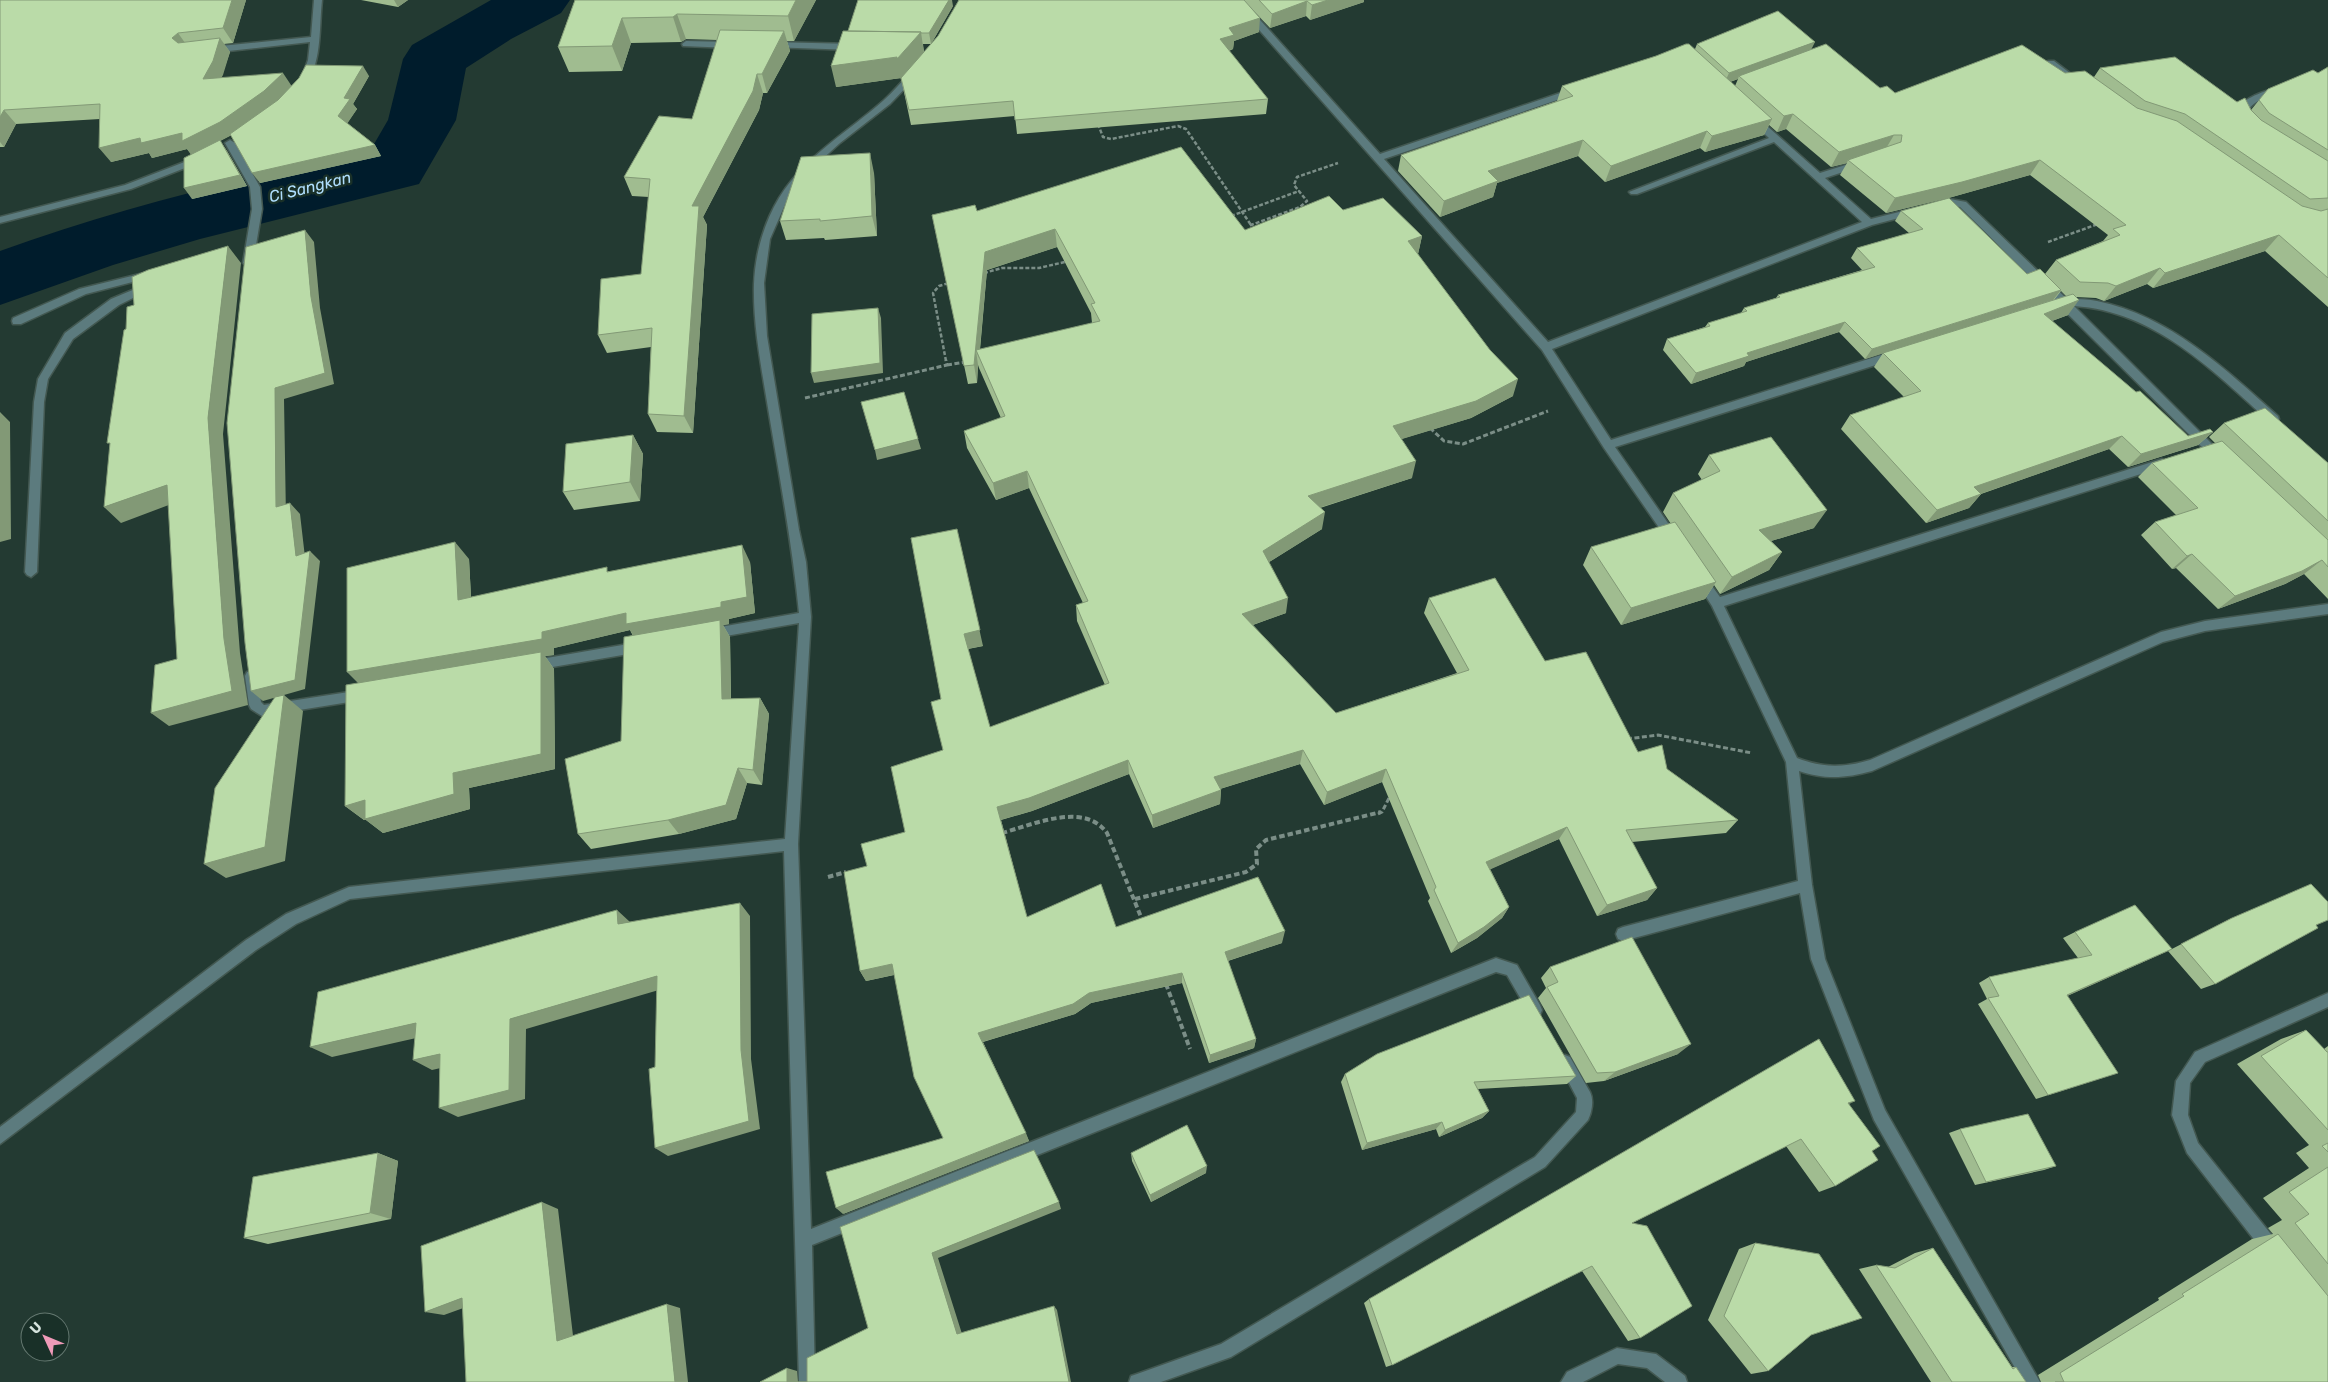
<svg xmlns="http://www.w3.org/2000/svg" width="2328" height="1382" font-family="Rubik,sans-serif">
<style>
.lines{fill:none;stroke-linecap:round;stroke-linejoin:round}
.river{fill:#001c2c;fill-rule:evenodd}
.minor-casing{stroke:#435851;stroke-width:3}
.path-far2{stroke:#7b8e87;stroke-width:2.5;stroke-dasharray:4 2;stroke-linecap:butt}
.path-far1{stroke:#7b8e87;stroke-width:3;stroke-dasharray:5 2.5;stroke-linecap:butt}
.path{stroke:#7b8e87;stroke-width:4;stroke-dasharray:5.5 3;stroke-linecap:butt}
.minor{fill:#5c7b7e;fill-rule:evenodd}
.wall{fill:#a0bc90;fill-rule:evenodd}
.shaded-wall{fill:#829976}
.building{fill:#badba8;stroke:#829976}
.labels{text-anchor:middle;dominant-baseline:central;stroke-width:5;stroke-linejoin:round;paint-order:stroke}
.far-water-label{font-size:16px;font-style:italic;fill:#afdefd;stroke:#193028}
</style>
<rect width="100%" height="100%" fill="#233a32"/>
<g class="lines">
<!-- river -->
<path class="river" d="M491 0H570L561 13 511 39 466 68 456 120 419 184 200 239 113 265 0 305V251C120 208 245 177 370 151L388 120 403 59 412 45Z"/>
<defs>
<path id="minor" d="M314 0H322C319 28 322 57 308 82L301 80 308 60 310 42 210 53 206 50 210 47 311 37Z
M1246 11H1252L1380 154 1572 89H1578V93L1384 159 1548 342 1862 222 1774 142 1637 194H1631L1629 192 1769 138 1751 121V117H1757L1820 173 1855 162H1861V166L1825 178 1871 219 1915 208 1918 209V213L1872 225 1552 349 1611 440 1894 351 1899 355 1898 358 1615 447 1679 539 1677 542H1669L1604 448 1542 350 1246 15Z
M686 41 731 42 735 45 731 48 683 46 682 44Z
M771 42 854 44 858 47 854 50 768 47 767 45Z
M2048 61H2054L2083 83 2076 85 2048 65Z
M913 72 916 73V77L890 104 840 143 806 174 787 200 770 239 764 283 767 336 799 530 806 562 811 617 798 844 811 1229 1496 958 1517 965 1540 1005 1542 1010 1540 1015 1535 1017 1530 1015 1507 975 1496 972 812 1245 815 1382H799L784 851 350 899 296 924 256 950 0 1144V1127L246 940 286 914 349 887 785 839 799 623 709 639 705 638 703 634 705 630 709 629 799 613C792 541 778 469 766 396 760 359 753 322 754 284 755 254 764 223 779 198 805 156 848 132 884 100 893 92 901 82 910 73Z
M2276 88 2280 91 2279 93C2261 99 2251 101 2243 119H2237C2232 101 2262 92 2276 88Z
M230 140 235 143 260 187 262 209 253 263 248 266 243 263 252 209 250 187 225 143Z
M200 156 203 157V161L131 189 0 223V217L125 185Z
M1950 199 1966 202 2067 299C2077 299 2087 299 2097 301 2170 316 2224 368 2278 416L2279 419 2278 422H2270C2213 371 2155 311 2074 306L2225 457 2219 461 2215 460 1960 207 1950 205 1939 208 1934 205 1936 203Z
M148 272 152 273V277L86 294 21 324H13L12 321 13 318 79 289Z
M147 284 151 285V289L119 305 73 339 48 379 44 402 37 572 31 577 27 575 25 572 34 402 38 379 65 333 111 299Z
M2162 459 2168 463 2166 466 1724 606 1797 758C1823 768 1843 768 1870 760L2161 632 2205 621 2328 604V614L2205 631 2163 642 1872 771C1846 778 1826 780 1799 771L1812 885 1825 959 1885 1110 2040 1382H2023L1874 1120 1811 959 1800 893 1623 941 1618 939 1616 934 1618 929 1623 927 1798 881 1786 762 1712 606 1694 578 1696 575H1704L1720 597Z
M640 642 644 643 646 647 644 651 640 652 535 670 531 669 529 665 531 661 535 660Z
M251 671 255 672 257 676 261 702 264 705 362 690 366 691 368 695 366 699 362 700 262 716 251 709 249 705 245 676 247 672Z
M2328 993V1007L2205 1062 2190 1083 2188 1115 2198 1143 2278 1243 2280 1249 2278 1255 2272 1257 2266 1255 2187 1153 2172 1115 2176 1081 2195 1052Z
M1565 1055 1570 1057 1590 1092C1594 1100 1592 1112 1588 1120L1545 1167 1231 1357 1161 1382H1129L1131 1376 1137 1374 1221 1344 1535 1157 1576 1112 1577 1098 1558 1062 1560 1057Z
M1617 1348 1656 1354 1685 1376 1687 1382H1665L1647 1368 1618 1364 1583 1382H1561L1567 1372Z"/>
</defs>
<!-- minor casing -->
<use href="#minor" class="minor-casing"/>
<!-- path-far2 -->
<path class="path-far2" d="M1098 124 1103 137 1111 139 1178 126 1186 129 1251 225
M1231 216 1299 191
M1256 230 1251 225 1300 207 1307 201 1294 185 1297 177 1338 163
M2048 242 2098 224
M984 273 1002 268H1039L1069 261
M946 361 933 293 939 286 949 283"/>
<!-- path-far1 -->
<path class="path-far1" d="M947 365 966 362
M805 398 947 365 946 360
M1430 428 1444 441 1463 444 1548 411
M1627 739 1658 735 1752 753
M1378 814 1382 812 1390 796"/>
<!-- path -->
<path class="path" d="M1002 833C1032 825 1084 801 1107 833L1143 922
M828 877 846 872
M1135 899 1246 872 1257 864 1256 849 1266 840 1381 812
M1166 984 1190 1049"/>
<!-- minor -->
<use href="#minor" class="minor"/>
</g>
<!-- wall -->
<path class="wall" d="M0 0H246L233 43 224 44 230 52 221 78 291 86 369 76 353 104 357 109 347 123 375 145 381 156 260 183 231 135 220 141 227 151 247 186 192 199 191 154 187 149 152 158 149 153 111 162 100 119 16 124 4 147H0Z
M361 0H408L398 7Z
M575 0H816L794 41H787L790 51 767 93H763L759 110 703 217 707 225 693 433 657 432 648 414 651 347 607 353 598 335 641 274 649 197 632 196 624 177 692 119 717 40 686 39 681 42 631 43 622 71 569 72 558 47Z
M959 0H1364V2L1310 20 1306 16 1270 28 1249 6 1259 32 1234 41 1233 49 1229 51 1268 99 1266 114 1017 134 1015 116 911 125 901 78 836 87 848 31 953 6 931 44 938 36ZM923 44H931L924 52Z
M1697 44 1812 49 1880 88 1895 93 2065 73 2094 77 2100 68 2237 102 2251 110 2268 89 2318 73 2328 67V307L2265 251 2153 288 2147 284 2104 301 2096 298 2076 297 2068 315 2052 321 2188 436 2213 432 2198 445 2128 467 2109 449 1981 494 1969 508 1926 523 1841 429 1850 415 1904 397 1874 367 1883 353 1865 359 1839 332 1746 362 1744 366 1691 384 1663 350 1667 339 1705 327 1708 323 1741 313 1744 308 1776 298 1778 295 1862 270 1851 258 1857 248 1909 233 1895 221 1901 211 2027 274H2045L2056 260 2103 241 2108 235 2030 175 1952 197 1886 213 1840 175 1847 163 1831 167 1786 129 1777 132 1769 125 1764 135 1705 152 1700 148 1605 182 1578 156 1497 183 1493 197 1440 217 1398 171 1401 155 1557 101 1562 86 1695 49ZM1738 79 1735 86 1730 82ZM2061 291 2066 296 2054 300Z
M874 173 877 236 825 240 824 238 786 240 780 221Z
M1343 210 1422 236 1418 254 1513 396 1471 418 1401 439 1412 478 1320 508 1322 529 1269 562 1286 613 1253 625 1336 713 1457 673 1424 613 1429 598 1545 661 1638 752 1667 769 1738 820 1726 833 1632 842 1657 888 1647 900 1597 916 1559 839 1490 869 1509 907 1502 918 1477 938 1451 953 1428 901 1430 898 1382 782 1324 805 1300 764 1220 789 1221 790 1220 804 1153 828 1129 774 1032 811 1001 820 1027 917 1116 927 1282 943 1228 961 1256 1039 1254 1048 1209 1063 1182 983 1091 1003 1075 1014 983 1042 1029 1141 843 1214 943 1138 894 975 866 981 860 971 867 866 905 832 943 750 941 699 911 538 983 646 968 649 990 727 1105 685 1077 621 1076 605 1083 603 1029 488 996 500 967 448 964 431 1001 418 979 368 978 365 977 383 968 384 932 215 977 211 1245 230ZM1057 247 1091 313 1092 323 980 350 987 270Z
M2224 423 2328 463V599L2304 574 2285 584 2218 609 2176 568 2172 569 2141 535 2155 522 2176 515 2138 477 2152 463 2215 443 2209 437Z
M633 435 643 454 640 501 574 510 563 492Z
M1709 455 1814 528 1771 541 1782 552 1769 570 1720 594 1714 585 1705 599 1621 625 1583 565 1591 547 1671 524 1663 512 1673 493 1702 480 1698 474Z
M469 559 471 597 610 571 750 562 755 613 729 619V624L723 625 730 637 731 699 760 698 769 714 762 785 747 783 736 819 679 834 591 849 578 834 621 741 633 636 630 630 554 648V655L545 656 554 669 555 769 469 788 470 809 383 833 366 820H364L345 806 358 683Z
M2232 918 2316 925 2215 984 2201 989 2168 951Z
M2075 932 2172 949 2067 996 2118 1073 2105 1077 2036 1099 1978 1004 1987 999 1979 983 1989 977 2078 958 2063 938Z
M1550 967 1678 1054 1604 1081 1586 1083 1538 998 1546 988 1541 978Z
M2306 1030 2324 1049 2328 1046V1382H2041L2038 1375 2159 1300 2158 1298 2252 1239 2273 1234 2268 1228 2282 1220 2263 1198 2309 1168 2296 1153 2309 1145 2237 1064 2281 1039Z
M1345 1074 1576 1076 1567 1084 1478 1089 1489 1111 1482 1118 1439 1137 1436 1129 1362 1150 1341 1082Z
M1855 1101 1849 1104 1872 1151 1835 1186 1819 1192 1786 1146 1632 1223 1640 1338 1628 1341 1582 1271 1392 1365 1386 1367 1364 1303 1369 1299Z
M1960 1129 2056 1166 2044 1170 1975 1185 1949 1133Z
M378 1153 398 1161 391 1219 268 1244 244 1238Z
M1131 1153 1206 1173 1151 1202 1132 1161Z
M1755 1243 1811 1335 1768 1371 1751 1374 1708 1320 1739 1249Z
M1933 1248 2012 1367H2016L2026 1382H1931L1859 1269 1876 1265 1888 1267 1915 1253Z"/>
<!-- shaded-wall -->
<path class="shaded-wall" d="M232 0H246L233 43 223 28Z
M394 0H408L398 7Z
M796 0H816L794 41 788 16Z
M949 0H952L953 6 931 44 929 33Z
M1328 0H1364V2L1310 20 1312 5Z
M1307 1 1306 16 1270 28 1272 14Z
M677 14 686 39 681 42 673 17Z
M622 18 631 43 622 71 612 46Z
M1260 18 1259 32 1234 41 1233 49 1220 53V39L1229 28Z
M784 31 790 51 767 93 762 74Z
M921 32 924 53 901 80 897 59Z
M178 33 188 47 182 52 172 38Z
M220 38 230 52 223 75 213 93 203 79Z
M1815 42 1810 52 1739 76 1738 79 1724 84 1729 73Z
M897 57 901 78 836 87 831 66Z
M363 66 369 76 353 104 357 109 345 127 338 116 344 98Z
M283 73 293 88 274 105 230 136 220 141 227 151 247 186 192 199 184 188 192 156 187 149 152 158 149 153 111 162 99 148Z
M757 74 763 93 759 110 703 217 707 225 693 433 684 416 692 206Z
M4 110 16 124 4 147 0 142V117Z
M1793 114 1786 129 1777 132 1784 116Z
M1772 119 1764 135 1705 152 1712 136Z
M1707 131 1700 148 1605 182 1611 166Z
M1894 135 1885 150 1848 160 1847 163 1831 167 1839 152Z
M1583 140 1578 156 1497 183 1493 197 1440 217 1444 201 1488 171Z
M375 145 381 156 260 183 252 173Z
M870 153 874 173 877 236 872 216Z
M2040 160 2030 175 1952 197 1886 213 1895 198Z
M1055 229 1057 247 987 270 979 358 976 350 978 365 977 383 974 365 985 252Z
M305 230 314 242 320 308 334 384 284 399 286 518 276 507 275 388 311 297Z
M2279 235 2265 251 2153 288 2165 273Z
M1422 236 1418 254 1404 260 1408 241Z
M228 246 241 263 223 434 240 653 248 705 169 726 151 713 224 639 208 418Z
M2160 268 2147 284 2104 301 2116 286Z
M2061 290 2053 300 1865 359 1872 349Z
M2079 300 2068 315 2033 328 2044 314Z
M878 308 881 318 883 373 814 383 811 373Z
M1845 322 1839 332 1746 362 1744 366 1691 384 1696 373 1747 353Z
M1518 379 1513 396 1471 418 1389 443 1393 426Z
M0 412 10 422 11 539 0 542Z
M2213 432 2198 445 2128 467 2141 454Z
M633 435 643 454 640 501 630 482Z
M2122 436 2109 449 1963 500 1974 487Z
M918 439 921 449 877 460 875 450Z
M1416 461 1412 478 1306 512 1308 496Z
M1027 471 1029 488 996 500 993 483Z
M167 485 182 500 121 523 104 507Z
M1981 494 1969 508 1926 523 1937 510Z
M290 503 300 514 306 566 296 556Z
M1827 510 1814 528 1748 548 1759 530Z
M1325 512 1322 529 1261 567 1263 551Z
M957 529 983 646 967 649 964 634Z
M455 542 469 559 472 617 458 600Z
M742 545 750 562 755 613 729 619V624L723 625 730 637 731 715 636 640 630 630 554 648V655L545 656 554 669 555 769 469 788 470 809 383 833 366 820H364L345 806 363 688 347 672 542 632 626 613 721 602Z
M310 551 320 561 305 689 263 701 251 691Z
M1782 552 1769 570 1720 594 1732 577Z
M2192 554 2176 568 2172 569 2187 556Z
M2322 560 2304 574 2285 584 2218 609 2235 596Z
M1716 582 1705 599 1621 625 1631 608Z
M1288 598 1286 613 1241 629 1242 614Z
M284 695 303 711 285 861 226 878 204 864Z
M760 698 769 714 762 785 753 770Z
M1303 750 1300 764 1213 791 1214 777Z
M1128 760 1129 774 1032 811 1000 820 997 807Z
M738 768 747 783 736 819 679 834 668 820Z
M1386 769 1382 782 1324 805 1327 792Z
M1221 790 1220 804 1153 828 1152 815Z
M1567 827 1559 839 1480 874 1486 862Z
M1657 888 1647 900 1597 916 1607 905Z
M740 903 750 916 751 1059 760 1129 668 1156 655 1148 741 1050Z
M1509 907 1502 918 1477 938 1451 953 1458 943Z
M617 910 630 922 618 924Z
M1285 931 1282 943 1224 962 1225 952Z
M2172 949 2159 955 2056 1001 2067 995Z
M892 964 898 974 866 981 860 971Z
M1182 973V983L1091 1003 1075 1014 982 1042 978 1033 1089 993Z
M657 976 669 987 526 1029 525 1099 458 1117 439 1108 510 1019Z
M416 1023 434 1034 332 1057 310 1047Z
M1256 1039 1254 1048 1209 1063 1210 1055Z
M1691 1044 1678 1054 1604 1081 1615 1072Z
M440 1054 458 1064 432 1070 413 1060Z
M1489 1111 1482 1118 1439 1137 1445 1130Z
M1442 1122 1436 1129 1362 1150 1367 1143Z
M1026 1133 1029 1141 843 1214 836 1208Z
M378 1153 398 1161 391 1219 370 1213Z
M1207 1166 1206 1173 1151 1202 1150 1195Z
M542 1202 558 1209 574 1344 557 1341Z
M1059 1202 1061 1209 938 1258 963 1337 957 1334 932 1253Z
M462 1298 480 1302 444 1315 425 1312Z
M667 1304 680 1308 688 1382H675Z
M1054 1306 1057 1310 1071 1382H1069Z
M787 1368 797 1371 798 1382H787Z"/>
<!-- building -->
<path class="building" d="M0 0H232L223 28 178 33 172 38 178 43 220 38 213 61 203 79 283 73 264 91 220 122 182 141V133L141 143 140 138 99 148 100 104 4 110 0 117Z
M575 0H796L788 16 677 14 673 17 622 18 612 46 558 47Z
M858 0H949L929 33H921V32L848 31Z
M959 0H1244L1260 18 1229 28 1234 35 1220 39 1268 99 1015 120 1013 101 909 110 901 78 938 36Z
M1259 0H1328L1312 5 1307 1 1272 14Z
M1778 11 1815 42 1729 73 1697 44Z
M720 30 784 31 762 74H757L753 91 692 206H699L684 416 648 414 652 328 598 335 601 279 641 274 650 179 624 177 659 116 692 119Z
M843 31 921 32 897 59V57L831 66Z
M1686 44H1689L1772 119 1712 136 1707 131 1611 166 1583 140 1488 171 1498 181 1444 201 1401 155 1573 96 1562 86 1656 56Z
M1826 44 1880 88 1887 86 1895 93 2022 45 2065 73 2085 71 2137 108 2177 121 2302 206 2321 211 2328 209V278L2279 235 2165 273 2160 268 2116 286 2108 283 2080 282 2056 260 2120 235 2113 229 2126 225 2040 160 1962 182 1895 198 1848 160 1901 142 1902 135H1894L1839 152 1793 114 1784 116 1739 76Z
M2175 57 2237 102 2245 98 2251 110 2261 120 2328 161V198L2310 199 2185 114 2145 101 2100 68Z
M306 65 363 66 344 98 350 99 338 116 375 145 252 173 230 134 278 100 299 78Z
M2328 67V150L2269 113 2259 100 2268 89 2313 70 2318 73Z
M220 140 240 175 184 188V158Z
M1181 147 1245 230 1329 196 1343 210 1383 198 1422 236 1408 241 1490 350 1518 379 1476 401 1393 426 1416 461 1308 496 1325 512 1263 551 1288 598 1242 614 1336 713 1469 670 1429 598 1495 578 1545 661 1586 652 1638 752 1662 745 1667 769 1738 820 1626 830 1657 888 1607 905 1567 827 1486 862 1509 907 1484 927 1458 943 1434 890 1436 887 1386 769 1327 792 1303 750 1214 777 1221 790 1152 815 1128 760 1029 798 997 807 1027 917 1101 884 1116 927 1258 877 1285 931 1225 952 1256 1039 1210 1055 1182 973 1089 993 1073 1004 978 1033 1026 1133 836 1208 826 1172 943 1138 914 1077 892 964 860 971 844 872 867 866 861 844 905 832 891 767 943 750 931 702 941 699 911 538 957 529 980 630 964 634 990 727 1109 683 1076 605 1088 601 1027 471 993 483 964 431 1005 416 976 350 1100 321 1091 304 1095 303 1055 229 985 252 974 365 964 366 932 215 975 205 977 211Z
M870 153 872 216 820 221V219L780 221 801 157Z
M1949 198 2027 274 2040 269 2061 290 1872 349 1845 322 1747 353 1749 356 1696 373 1667 339 1710 326 1708 323 1747 311 1744 308 1780 297 1778 295 1875 267 1857 248 1923 229 1901 211Z
M305 230 311 297 325 373 275 388 276 507 290 503 296 556 310 551 295 680 251 691 245 643 227 423 246 247Z
M228 246 208 418 224 639 232 691 151 713 155 665 177 659 167 485 104 507 110 443H107L124 330 126 329 127 307 134 305 132 277 148 270Z
M2073 294 2079 300 2044 314 2136 392 2140 391 2188 436 2210 429 2213 432 2141 454 2122 436 1974 487 1981 494 1937 510 1850 415 1921 391 1883 353Z
M878 308 880 363 811 373 812 314Z
M904 392 918 439 875 450 861 402Z
M2265 408 2328 463V521L2224 423Z
M633 435 630 482 563 492 566 444Z
M1771 437 1827 510 1759 530 1782 552 1732 577 1673 493 1720 471 1709 455Z
M2222 441 2328 540V567L2322 560 2302 571 2235 596 2192 554 2187 556 2155 522 2198 508 2152 463Z
M1675 522 1716 582 1631 608 1591 547Z
M455 542 458 600 607 567V572L742 545 747 597 721 602V607L626 624V613L542 632V639L347 672V568Z
M720 620 722 699 760 698 753 770 738 768 726 805 668 820 578 834 565 759 621 741 624 637Z
M541 652V754L453 773 454 794 365 819V800L345 806 346 685Z
M284 695 265 847 204 864 215 788 275 697Z
M2311 884 2328 902V920L2316 925 2318 928 2215 984 2181 944 2232 918Z
M740 903 741 1050 749 1121 655 1148 649 1069 655 1067 657 976 510 1019 509 1090 439 1108 440 1054 413 1060 416 1023 310 1047 318 992 617 910 618 924Z
M2135 905 2172 949 2067 995 2118 1073 2048 1095 1988 998 1999 996 1989 977 2092 955 2075 932Z
M1632 937 1691 1044 1615 1072 1597 1073 1547 987 1558 982 1550 967Z
M1529 995 1576 1076 1474 1082 1489 1111 1445 1130 1442 1122 1367 1143 1345 1074 1377 1054Z
M2306 1030 2327 1052H2328V1130L2261 1056Z
M1819 1039 1855 1101 1848 1103 1880 1146 1872 1151 1878 1160 1835 1186 1801 1139 1632 1223 1647 1226 1692 1306 1640 1338 1592 1266 1392 1365 1369 1299Z
M2028 1114 2056 1166 1986 1182 1960 1129Z
M1187 1125 1207 1166 1150 1195 1131 1153Z
M2328 1143V1152L2322 1146Z
M1034 1150 1059 1202 932 1253 957 1334 1054 1306 1069 1382H760L787 1368V1382H807V1358L868 1328 840 1227Z
M378 1153 370 1213 244 1238 253 1177Z
M2328 1167V1264L2295 1223 2309 1214 2289 1192Z
M542 1202 557 1341 667 1304 675 1382H466L462 1298 425 1312 421 1246Z
M2278 1234 2328 1296V1382H2055H2064L2060 1373 2184 1296 2182 1294Z
M1755 1243 1819 1254 1862 1318 1811 1335 1768 1371 1724 1316Z
M1933 1248 2013 1369 2016 1367 2026 1382H1952L1876 1265 1895 1268Z"/>
<g class="labels">
<!-- far-water labels -->
<g class="far-water-label">
<text transform="translate(310 187) rotate(-14)">Ci Sangkan</text>
</g>
</g>
<!-- north arrow -->
<g transform="translate(45 1337) rotate(314)"><circle r="24" fill="#193028" stroke="#647870"/>
<path d="M0-4L9 19L0 12L-9 19Z" fill="#ef9ab8"/>
<text y="-8" font-size="14" font-weight="bold" text-anchor="middle" fill="#d5e3dd">U</text>
</g>
</svg>
